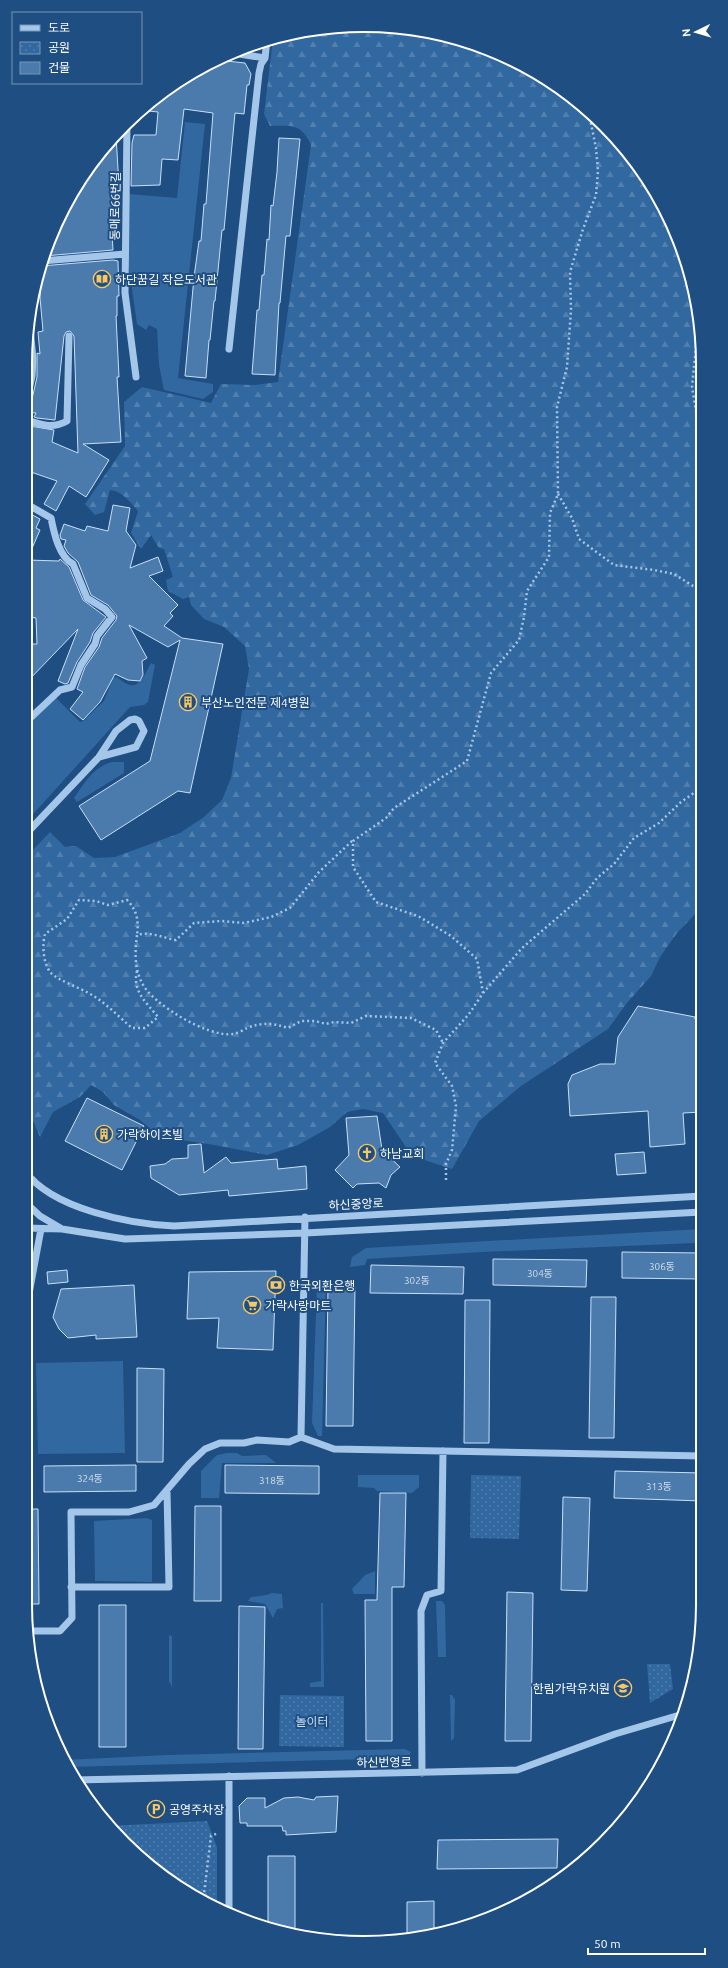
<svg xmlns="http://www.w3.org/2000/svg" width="728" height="1968" font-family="Ubuntu,'Noto Sans KR',sans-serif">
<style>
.grass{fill:#3268a0}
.forest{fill:url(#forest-firs)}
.park{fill:url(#park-dots)}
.building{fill:#4a7bac;stroke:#c8dff7}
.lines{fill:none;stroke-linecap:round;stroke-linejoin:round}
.path{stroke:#a4c6e9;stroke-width:2.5;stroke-dasharray:2 3;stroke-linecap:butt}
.minor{stroke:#a4c6e9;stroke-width:7}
.labels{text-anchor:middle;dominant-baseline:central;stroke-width:4;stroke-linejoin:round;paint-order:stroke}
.number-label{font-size:10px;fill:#d2deea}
.street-label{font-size:12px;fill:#fff;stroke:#1e4e82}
.poi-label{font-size:12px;fill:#fff;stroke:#1e4e82;text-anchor:start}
.park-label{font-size:12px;fill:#c8dff7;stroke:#1e4e82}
.rim{fill:none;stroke:#fff;stroke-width:2}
</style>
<defs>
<pattern id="forest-firs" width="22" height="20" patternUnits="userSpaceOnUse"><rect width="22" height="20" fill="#3268a0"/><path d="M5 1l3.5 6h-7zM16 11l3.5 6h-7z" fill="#517fae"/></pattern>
<pattern id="park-dots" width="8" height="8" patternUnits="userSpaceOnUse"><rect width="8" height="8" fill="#3268a0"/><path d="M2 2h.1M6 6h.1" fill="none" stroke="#517fae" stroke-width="1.8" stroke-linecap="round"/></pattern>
</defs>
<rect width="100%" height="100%" fill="#1e4e82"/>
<!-- grass -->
<path class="grass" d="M185 122 205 124 178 378 213 384V392L203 399 164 390 159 365 157 329 149 325 146 330 137 324 127 254 129 194 177 198Z
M151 663 155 665 148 702 144 705 130 707 25 823V727L56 698 80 722 83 721 104 701 113 678 117 677C137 695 142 680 151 663Z
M112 762H124V773L77 802 74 798C85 783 93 767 112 762Z
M702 1229V1246L695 1243 482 1252 367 1259 365 1265 350 1267 352 1257 366 1248Z
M326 1285 322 1436H318L312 1423 317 1286Z
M123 1361 125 1453 38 1454 36 1363Z
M227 1453H237L242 1456 266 1455 276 1463H222L219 1498H201V1471L217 1455Z
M358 1475H419V1487L412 1493 377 1491 374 1488 358 1487Z
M147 1518 152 1520V1582L95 1581 94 1521Z
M375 1571V1594H354L352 1589 365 1575Z
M272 1593 282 1594 283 1608 277 1609 273 1618 265 1604 248 1601 251 1597 267 1595Z
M436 1601H442L445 1605 446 1657H438Z
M321 1603H323L324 1687H310V1683L321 1681Z
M171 1635 172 1637V1687L169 1681V1636Z
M450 1695H452L455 1700 454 1738 451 1741Z
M405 1749 411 1752 408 1758 68 1767 64 1760 167 1755Z"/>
<!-- forest -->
<path class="forest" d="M386 26 452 37 552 82 619 141 668 214 700 320 701 908 677 933 660 957 651 976 627 1003 608 1029 521 1086 479 1121 452 1169 412 1156 383 1113 363 1109 347 1112 330 1127 298 1145 267 1155 209 1144 160 1137 140 1120 114 1105 103 1092 91 1085 80 1097 53 1112 40 1137 25 1102V855L32 851 50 832 65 847 76 846 94 858 115 857 180 833 204 817 222 800 231 778 249 669 245 646 224 627 204 619 191 605 189 597 183 599 168 591 166 580 173 577 164 549 159 548 151 535 141 549 131 533 138 511C130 502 122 491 110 490L104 512 95 515 85 504 125 446 124 402 142 387 211 403 221 384 255 385 278 382 311 145C301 123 292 126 270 126L264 114 273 39 320 28Z"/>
<!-- park -->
<path class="park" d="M471 1475 521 1476 519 1539 470 1538Z
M647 1664H670L673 1689 650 1703Z
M280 1695 344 1696V1747L279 1746Z
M207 1821 217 1847V1908L195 1898 108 1826Z"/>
<!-- building -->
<path class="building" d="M217 60 245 63 251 74 249 85H247L244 114 235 113 224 230H222L215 301H214L210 340H209L206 378 185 376 194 277 199 241H201L204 204H206L213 113 184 109 178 160 162 159 160 185 131 186 132 143 134 135H156L158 112 139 110 141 109 195 70Z
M116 135 119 186 114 187V213L111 214 113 250 44 256 60 214 95 157Z
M279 138 300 139 290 236H286L280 303H279L275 375 252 374 257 310H259L262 275H264L267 239 269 240 271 205 273 206 277 172Z
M113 260 118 261 119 296H117V316H116L119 377H117L121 442 83 444 109 460 86 497 69 486 56 511 44 504 57 481 25 470V439L30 426 54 430 52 442 78 453 74 336 70 331 66 332 64 336 55 420 37 418 34 417 36 413 25 412 30 408 37 377V353L40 354 38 332 43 331 40 298 41 284 38 273 41 272V266Z
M27 351 28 359 25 384V364Z
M113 505 130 508 126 531 136 545 130 568 158 557 163 571 149 576 178 605 170 613 173 616 164 626 182 638 223 644 190 793 178 791 101 840 79 806 150 761 180 640 168 647 129 625 147 658 142 661 143 675 140 681 128 680 115 674 100 702 83 720 70 709 83 692 77 689 85 667 99 647 102 638 116 620 117 616 108 605 91 595 78 562 68 553 64 546 66 540 61 539 60 535 64 524 85 531 87 526 108 531Z
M25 511 40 519 36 528 40 530 27 560 59 561 60 559 69 567 83 600 106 617 93 633 90 642 77 662 68 683 65 684 58 681 78 629 25 684V666L29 662V644H37L36 618 25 616Z
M638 1006 695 1017V1019L702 1020V1112L683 1113 685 1144 650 1147 648 1111 570 1116 568 1084 572 1075 600 1064H615L618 1037Z
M87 1098 144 1126 122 1170 65 1141Z
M377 1116 382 1150 400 1167 391 1175 386 1188 379 1183 357 1184 353 1188 335 1170 349 1155 346 1118Z
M201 1144 204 1173 226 1157 231 1163 277 1159 278 1169 306 1166 307 1189 229 1196 228 1190 179 1195 151 1178 150 1166 165 1164 172 1159 188 1158V1145Z
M644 1152 646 1173 617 1175 615 1154Z
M622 1252 702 1253V1279L622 1278Z
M493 1259 587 1260 586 1287 493 1285Z
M371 1265 464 1267 463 1294 370 1293Z
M67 1270 68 1282 48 1284 47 1272Z
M276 1271 273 1350 217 1348 219 1318 187 1319 189 1272Z
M134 1285 137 1337 96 1339V1335L68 1338 59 1329 53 1317 61 1289Z
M328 1286H355L353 1426H326Z
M591 1297H616L614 1438H589Z
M465 1300H490L489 1443H464Z
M137 1368 164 1369 163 1462H137Z
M136 1465V1491L44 1492V1466Z
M225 1465 319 1466V1494L225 1493Z
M615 1471 703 1473V1501L614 1498Z
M380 1493H406L404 1587H392V1741H366L365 1600H377Z
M563 1497 590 1498 587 1591 561 1590Z
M195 1506H221V1601H194Z
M25 1509H38L39 1604H25Z
M507 1592 533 1593 531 1741H505Z
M99 1605H126V1747H99Z
M239 1606 265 1607 263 1749H238Z
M338 1796 336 1832 286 1835V1831H283L282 1826H247V1823H240L239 1806 247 1798H265V1808L284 1798 298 1797 314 1800 316 1797Z
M558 1839 557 1868 437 1869 438 1840Z
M268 1856H295V1934L268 1928Z
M434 1901V1935L407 1937V1902Z"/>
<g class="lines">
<!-- path -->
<path class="path" d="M699 316 692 387 700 435
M558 494 572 518 579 539 614 565 654 570 674 574 701 591
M352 841 319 872 290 908 271 917 244 923 221 921 194 923 176 940C163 938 150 931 137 935 135 952 134 967 142 983 152 1004 209 1038 233 1034 237 1034 243 1030 247 1028 262 1022 273 1023 288 1028L301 1021H315L326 1024 334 1022 351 1023 366 1016 411 1018 436 1030 443 1043
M137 971C132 991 146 1002 158 1017L145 1028H132C119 1017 107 1004 92 995 81 988 59 981 51 973 43 964 42 945 45 934L67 919 79 900 96 901 108 905 127 900C137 910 139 921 137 935
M483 993 522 948 585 894 597 878 614 864 634 838 659 823 681 802 701 788
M446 1180V1164L452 1150 456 1106 452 1086 435 1063 443 1043 469 1014 483 993 477 959 451 936 418 916 376 902 353 867V841L386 818 394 808 467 761 491 673 519 640 524 617 527 591 549 557 550 513 558 494 557 407 567 367 571 310 570 272 583 229 596 195 598 171 596 148 589 114
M203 1902 211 1836 218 1833"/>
<!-- minor -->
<path class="minor" d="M233 53 265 58
M265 58 267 40
M127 123 125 293 136 377
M42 261 125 254
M229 349 259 73 261 64 265 58
M25 407 32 376 33 359 30 328 35 299 36 284
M25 419C40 425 53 429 67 421L69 336
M25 503 51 518C54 533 59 557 73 564L87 598 105 609 112 617 97 636 95 644 81 665 72 687 60 690 25 723
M25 835 99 757 116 731 130 720 135 719 139 721 144 731 136 747 99 757
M25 1171C52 1209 130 1224 174 1226L702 1196
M25 1202 40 1216 62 1229 125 1239 305 1233 702 1212
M305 1217 301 1437 334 1449 703 1456
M25 1228 62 1229
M25 1315 41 1229
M71 1587H169L167 1490
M30 1631H60L72 1618 71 1512H129L154 1505 189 1464 205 1449 220 1443H244L257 1440 289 1442 301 1437
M422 1773 421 1611 427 1595 441 1591 443 1451
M229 1776V1913
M75 1780 517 1770 615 1734 683 1714"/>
</g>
<!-- icons -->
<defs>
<symbol id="library-ring" viewBox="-11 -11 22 22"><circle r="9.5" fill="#1e4e82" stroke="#f8c763" stroke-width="1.5"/><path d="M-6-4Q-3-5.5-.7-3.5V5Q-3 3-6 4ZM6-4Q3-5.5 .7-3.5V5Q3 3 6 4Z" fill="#f8c763"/></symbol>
<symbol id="building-ring" viewBox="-11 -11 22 22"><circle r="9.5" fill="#1e4e82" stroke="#f8c763" stroke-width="1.5"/><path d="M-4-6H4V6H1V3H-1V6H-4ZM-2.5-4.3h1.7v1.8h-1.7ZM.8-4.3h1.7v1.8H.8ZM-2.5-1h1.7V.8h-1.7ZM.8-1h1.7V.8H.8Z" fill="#f8c763"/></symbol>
<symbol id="church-ring" viewBox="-11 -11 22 22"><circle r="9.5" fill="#1e4e82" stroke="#f8c763" stroke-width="1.5"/><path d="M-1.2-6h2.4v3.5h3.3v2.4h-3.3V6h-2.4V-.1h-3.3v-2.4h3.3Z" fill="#f8c763"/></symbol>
<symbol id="bank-ring" viewBox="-11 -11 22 22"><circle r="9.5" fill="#1e4e82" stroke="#f8c763" stroke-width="1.5"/><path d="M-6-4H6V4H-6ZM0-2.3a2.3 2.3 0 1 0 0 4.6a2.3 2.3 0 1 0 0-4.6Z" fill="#f8c763"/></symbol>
<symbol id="supermarket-ring" viewBox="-11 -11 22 22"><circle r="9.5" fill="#1e4e82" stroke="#f8c763" stroke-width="1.5"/><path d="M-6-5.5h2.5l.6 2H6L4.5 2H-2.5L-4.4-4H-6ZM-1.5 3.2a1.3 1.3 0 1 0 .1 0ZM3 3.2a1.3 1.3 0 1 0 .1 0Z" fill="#f8c763"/></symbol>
<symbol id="school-ring" viewBox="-11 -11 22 22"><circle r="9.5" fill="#1e4e82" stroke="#f8c763" stroke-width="1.5"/><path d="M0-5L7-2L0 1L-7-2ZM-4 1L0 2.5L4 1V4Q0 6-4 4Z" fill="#f8c763"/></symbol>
<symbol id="parking-ring" viewBox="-11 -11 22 22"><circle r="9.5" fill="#1e4e82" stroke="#f8c763" stroke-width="1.5"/><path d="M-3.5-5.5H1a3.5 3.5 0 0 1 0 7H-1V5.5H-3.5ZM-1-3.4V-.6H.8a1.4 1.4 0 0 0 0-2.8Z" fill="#f8c763"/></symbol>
</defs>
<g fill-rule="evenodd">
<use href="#library-ring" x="92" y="269" width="20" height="20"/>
<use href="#building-ring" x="178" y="692" width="20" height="20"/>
<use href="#building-ring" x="94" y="1124" width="20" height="20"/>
<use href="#church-ring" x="357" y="1143" width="20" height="20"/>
<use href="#bank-ring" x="266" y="1275" width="20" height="20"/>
<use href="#supermarket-ring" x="242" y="1295" width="20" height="20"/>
<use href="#school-ring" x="613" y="1678" width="20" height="20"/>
<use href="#parking-ring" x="146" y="1799" width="20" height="20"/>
</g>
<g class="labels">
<!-- number labels -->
<g class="number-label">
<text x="662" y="1266">306동</text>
<text x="540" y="1273">304동</text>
<text x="417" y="1280">302동</text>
<text x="90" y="1478">324동</text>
<text x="272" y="1480">318동</text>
<text x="659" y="1486">313동</text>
</g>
<!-- street labels -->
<g class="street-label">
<text transform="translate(115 206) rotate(-89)">동매로66번길</text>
<text transform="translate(356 1204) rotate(-3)">하신중앙로</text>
<text transform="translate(384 1762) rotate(-1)">하신번영로</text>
</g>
<!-- poi labels -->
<g class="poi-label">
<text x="115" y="279">하단꿈길 작은도서관</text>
<text x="201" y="702">부산노인전문 제4병원</text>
<text x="117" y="1134">가락하이츠빌</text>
<text x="380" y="1153">하남교회</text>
<text x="289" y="1285">한국외환은행</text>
<text x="265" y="1305">가락사랑마트</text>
<text x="610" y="1688" text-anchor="end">한림가락유치원</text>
<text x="169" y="1809">공영주차장</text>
</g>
<!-- park labels -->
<g class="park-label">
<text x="312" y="1721">놀이터</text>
</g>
</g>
<!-- crop -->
<path d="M0 0H728V1968H0ZM364 32H364A332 332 0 0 1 696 364V1604A332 332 0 0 1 364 1936H364A332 332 0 0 1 32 1604V364A332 332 0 0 1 364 32Z" fill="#1e4e82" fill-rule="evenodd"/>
<path class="rim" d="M364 32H364A332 332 0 0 1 696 364V1604A332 332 0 0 1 364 1936H364A332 332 0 0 1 32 1604V364A332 332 0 0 1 364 32Z"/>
<!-- legend -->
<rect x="12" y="12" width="130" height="72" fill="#1e4e82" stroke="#7895b4"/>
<rect x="20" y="25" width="20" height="6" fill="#a4c6e9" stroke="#7895b4"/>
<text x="48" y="32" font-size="12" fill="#ffffff">도로</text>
<rect x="20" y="42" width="20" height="12" fill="url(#park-dots)" stroke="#7895b4"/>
<text x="48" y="52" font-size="12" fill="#ffffff">공원</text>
<rect x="20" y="62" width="20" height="12" fill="#4a7bac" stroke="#7895b4"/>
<text x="48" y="72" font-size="12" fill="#ffffff">건물</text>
<!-- north arrow -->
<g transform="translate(696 32) rotate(265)" stroke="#1e4e82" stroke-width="3" paint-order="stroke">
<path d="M0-3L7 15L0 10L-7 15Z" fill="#ffffff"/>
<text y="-6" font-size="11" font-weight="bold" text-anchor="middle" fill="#ffffff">N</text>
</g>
<!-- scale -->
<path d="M588 1948v6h117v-6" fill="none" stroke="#ffffff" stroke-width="2"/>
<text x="594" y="1948" font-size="12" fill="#ffffff" stroke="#1e4e82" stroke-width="3" paint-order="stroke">50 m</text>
</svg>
